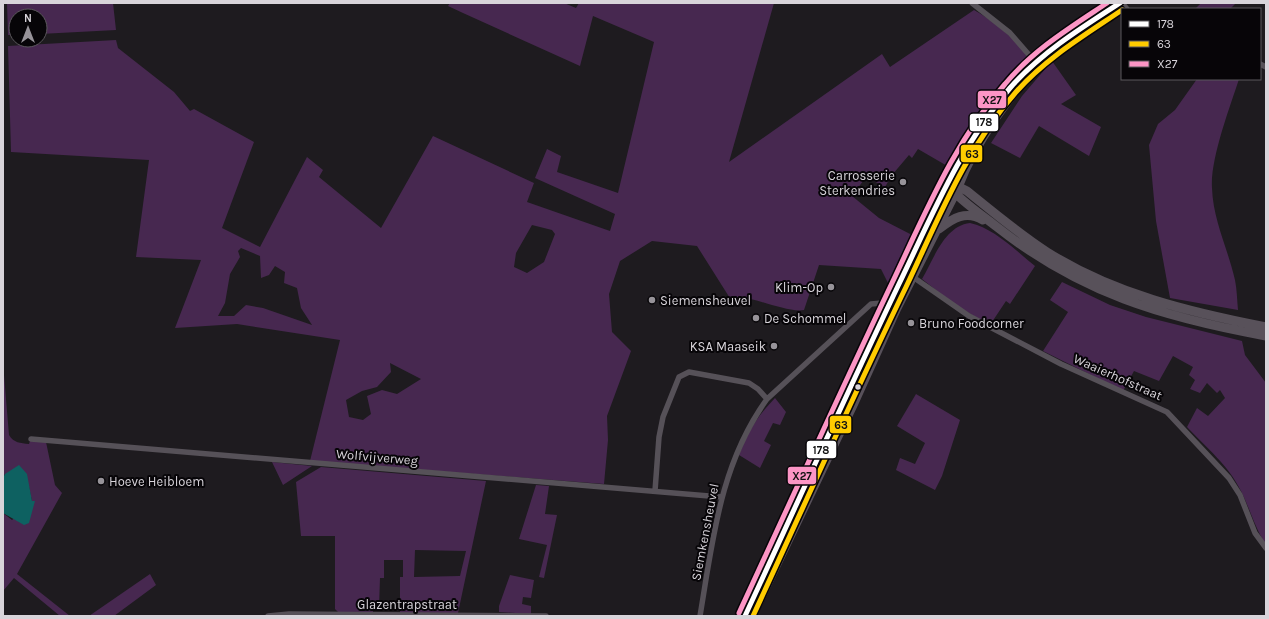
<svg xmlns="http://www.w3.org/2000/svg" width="1269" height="619" font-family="Karla,sans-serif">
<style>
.green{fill:#472850;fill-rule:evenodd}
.water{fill:#0e6161}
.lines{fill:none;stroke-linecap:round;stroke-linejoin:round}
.street{stroke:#565158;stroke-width:5.5}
.secondary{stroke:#59525b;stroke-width:8}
.primary{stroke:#58515a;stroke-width:9}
.bus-1-casing{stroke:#070508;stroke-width:8}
.bus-2-casing{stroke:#070508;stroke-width:8}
.bus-3-casing{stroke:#070508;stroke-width:8}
.bus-1{stroke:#fff;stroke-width:5}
.bus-2{stroke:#fc0;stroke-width:5}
.bus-3{stroke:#fc95c5;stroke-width:5}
.poi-dot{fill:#979399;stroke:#070508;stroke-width:1.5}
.bus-dot{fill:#d8d4da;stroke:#070508;stroke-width:1.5}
.labels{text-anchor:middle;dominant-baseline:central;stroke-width:4;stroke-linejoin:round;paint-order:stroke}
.poi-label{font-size:13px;fill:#d8d4da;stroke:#070508;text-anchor:start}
.street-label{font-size:13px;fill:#d8d4da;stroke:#070508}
.line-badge{stroke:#070508;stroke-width:1.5}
.pale-badge-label{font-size:11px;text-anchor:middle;font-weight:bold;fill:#111}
</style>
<rect width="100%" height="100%" fill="#1e1b1f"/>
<!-- green -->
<path class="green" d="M7 3H113L116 30 40 34V16H16V35H8Z
M450 3H564L576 8 579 3H774L729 162 882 54 890 67 974 10C989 18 1024 44 1029 61 996 92 973 129 949 167L918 149 912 158 909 155 892 175 885 187 866 177 852 196 879 218 914 236 889 285 881 269 819 265 804 310C789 313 758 299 741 297L733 303 697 246 652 241 620 261 609 294 612 332 631 351 607 416 608 440 604 484 310 461 340 340 237 324 175 328 201 260 136 257 149 160 11 152 8 46 116 40 118 48 174 92 190 111 194 109 254 142 222 228 260 247 307 157 323 170 319 177 381 228 433 136 534 183 527 202 610 231 615 214 535 178 547 149 561 156 557 172 618 193 654 42 593 16 580 66 463 13 448 6ZM532 225 552 230 555 234 544 262 527 273 514 267 516 253ZM241 248 260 256 261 278 269 275 275 266 285 272 284 283 297 288 301 308 312 325 263 308 246 305 234 316H218L225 303 230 274 240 257 238 251ZM390 363 421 379 397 394 382 390 367 396 371 414 363 420 349 417 346 400 362 391 377 387 391 372Z
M1201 3H1236L1230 9H1195Z
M1052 61 1076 95 1061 104 1101 127 1089 156 1039 126 1020 158 991 143 1022 96Z
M1197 79H1239C1230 107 1210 159 1212 188 1213 220 1228 249 1235 280 1237 290 1237 300 1238 310L1170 298 1156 221 1149 145 1158 124 1175 110Z
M970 223C994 228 1016 251 1035 266L1010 304 1006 301 990 325C965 312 944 297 922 279 934 259 944 226 970 223Z
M3 279 4 375 9 435C14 443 20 443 29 444L30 441 46 442 55 485 62 493 17 574 70 616H60L14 578 3 591V513L12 520 35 501H32L29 487 5 474 3 478Z
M1062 282 1110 305 1146 317 1242 341 1245 355 1266 383V545C1255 528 1250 509 1241 491 1229 466 1206 447 1187 427L1197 408 1208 416 1225 398 1220 390 1217 393 1207 383 1200 393 1190 389 1195 380 1189 375 1193 367 1173 356 1159 381 1134 371 1123 391 1043 351 1068 312 1050 300Z
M916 394 960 420 942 476 935 490 896 470 900 458 915 464 925 443 897 426Z
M775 398 786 412 780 425 773 423 764 441 771 445 760 468 739 455C749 430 756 418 775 398Z
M272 462 312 466 283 485Z
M321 467 486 481 458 613H400V577H403V560H384V578H380L379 608H373V612L339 613 335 609V536H301L296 482ZM415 550 466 551 460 576 414 577Z
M536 485 549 486 545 514 557 515 544 578 539 577 547 545 519 539Z
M150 574 156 585 114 616H89Z
M510 575 534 580 531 598 523 597 522 604 531 606V614L499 612V606Z"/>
<!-- water -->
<path class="water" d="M19 465 27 474 32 501H35L29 523 24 525 3 513V478L5 474Z"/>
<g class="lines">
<!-- street -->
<path class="street" d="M972 3 1010 33 1037 64
M1122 3 1127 9
M1260 64 1266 67
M913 277 969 316 1061 364 1167 412 1229 478 1240 495 1255 533 1266 548
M31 439 721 497
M655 491 659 437 663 417 679 377 689 372 749 383 758 389 767 399
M268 616 289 614 546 616
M700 616C713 539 720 464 767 399L871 304 882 303 892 297"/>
<!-- secondary -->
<path class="secondary" d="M948 184 990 113 1022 75 1052 49 1120 3
M959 186C975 144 1011 93 1043 61"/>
<!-- primary -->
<path class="primary" d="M955 185 967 191C993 212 1019 234 1047 252 1114 294 1189 312 1266 327
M952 190C965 204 982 215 997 227 1081 293 1162 317 1266 336
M939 229C953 218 966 210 983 220
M810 478 870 345 948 184
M752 616 854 403 897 308 959 186"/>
<defs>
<path id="bus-1" d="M745 616C796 506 846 395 898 286 931 218 960 146 1010 88 1041 53 1081 28 1120 3"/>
<path id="bus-2" d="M753 616C804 506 853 396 906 287 938 220 966 148 1016 92 1046 58 1085 35 1122 10"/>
<path id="bus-3" d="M739 613C790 503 840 392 892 283 925 214 954 142 1005 84 1033 50 1071 27 1107 3"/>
</defs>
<!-- bus-1 casing -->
<use href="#bus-1" class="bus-1-casing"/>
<!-- bus-2 casing -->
<use href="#bus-2" class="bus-2-casing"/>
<!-- bus-3 casing -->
<use href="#bus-3" class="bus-3-casing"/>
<!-- bus-1 -->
<use href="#bus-1" class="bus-1"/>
<!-- bus-2 -->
<use href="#bus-2" class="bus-2"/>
<!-- bus-3 -->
<use href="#bus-3" class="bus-3"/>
</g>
<!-- markers -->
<g class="poi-dot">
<circle cx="903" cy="182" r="4"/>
<circle cx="831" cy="287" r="4"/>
<circle cx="652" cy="300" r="4"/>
<circle cx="756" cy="318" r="4"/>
<circle cx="911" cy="323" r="4"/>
<circle cx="774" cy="346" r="4"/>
<circle cx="101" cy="481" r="4"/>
</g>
<circle class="bus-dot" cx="858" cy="387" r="3.5"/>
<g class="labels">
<!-- poi labels -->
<g class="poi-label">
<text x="895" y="175" text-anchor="end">Carrosserie<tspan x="895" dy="15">Sterkendries</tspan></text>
<text x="823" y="287" text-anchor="end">Klim-Op</text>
<text x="660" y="300">Siemensheuvel</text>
<text x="764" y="318">De Schommel</text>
<text x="919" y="323">Bruno Foodcorner</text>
<text x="766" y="346" text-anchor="end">KSA Maaseik</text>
<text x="109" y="481">Hoeve Heibloem</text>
</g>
<!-- street labels -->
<g class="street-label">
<text transform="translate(1118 377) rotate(24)">Waaierhofstraat</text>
<text transform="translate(377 457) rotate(5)">Wolfvijverweg</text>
<text transform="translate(705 532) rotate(-79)">Siemkensheuvel</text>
<text x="407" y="604">Glazentrapstraat</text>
</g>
</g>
<g class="line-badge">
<rect x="977" y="90" width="30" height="19" rx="4" fill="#fc95c5"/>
<rect x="969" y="113" width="30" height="19" rx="4" fill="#fff"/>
<rect x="960" y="144" width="23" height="19" rx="4" fill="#fc0"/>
<rect x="829" y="415" width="23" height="19" rx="4" fill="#fc0"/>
<rect x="806" y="440" width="31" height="19" rx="4" fill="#fff"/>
<rect x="787" y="466" width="30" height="19" rx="4" fill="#fc95c5"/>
</g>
<g class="pale-badge-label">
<text x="992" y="104">X27</text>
<text x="984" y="126">178</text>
<text x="972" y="158">63</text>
<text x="841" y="429">63</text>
<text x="821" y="454">178</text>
<text x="802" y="480">X27</text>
</g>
<!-- border -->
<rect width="1269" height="619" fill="none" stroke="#d8d4da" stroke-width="8"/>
<!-- legend -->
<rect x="1121" y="8" width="140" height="72" fill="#070508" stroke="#5b585c"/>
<rect x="1129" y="21" width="20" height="6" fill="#ffffff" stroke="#5b585c"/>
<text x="1157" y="28" font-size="12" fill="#d8d4da">178</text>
<rect x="1129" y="41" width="20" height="6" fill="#ffcc00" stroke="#5b585c"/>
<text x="1157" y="48" font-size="12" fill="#d8d4da">63</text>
<rect x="1129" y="61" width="20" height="6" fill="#fc95c5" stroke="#5b585c"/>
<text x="1157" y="68" font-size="12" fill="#d8d4da">X27</text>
<!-- north arrow -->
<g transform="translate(28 28)"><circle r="19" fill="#070508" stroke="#5b585c"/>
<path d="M0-3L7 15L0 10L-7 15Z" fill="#979399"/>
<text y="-6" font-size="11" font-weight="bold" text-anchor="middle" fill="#d8d4da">N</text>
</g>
</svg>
